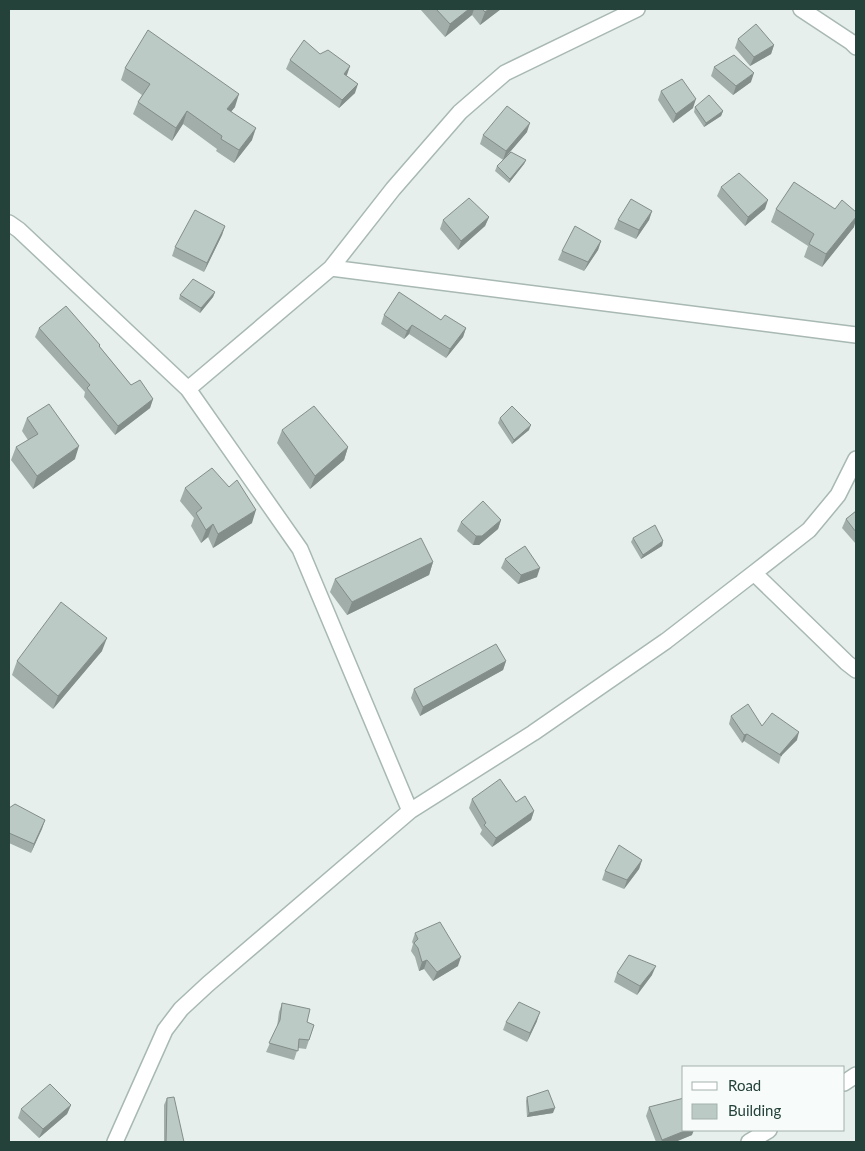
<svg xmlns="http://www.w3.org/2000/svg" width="865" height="1151" font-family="Lato,sans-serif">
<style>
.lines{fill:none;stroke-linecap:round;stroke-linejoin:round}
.minor-casing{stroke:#a8b8b2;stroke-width:18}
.minor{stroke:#fff;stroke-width:15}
.wall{fill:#a1aea9}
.shaded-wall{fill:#838d89}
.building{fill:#bbcac4;stroke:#838d89}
</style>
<rect width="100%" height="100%" fill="#e6efeb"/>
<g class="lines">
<defs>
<path id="minor" d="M801 9 851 42 856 47
M9 223 19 230 188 389 300 549 410 811 208 984 181 1009 165 1030 115 1142
M331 268 856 335
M188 389 331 268 393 189 460 112 505 73 637 9
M754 573 847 663 856 670
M410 811 533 733 666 641 754 573 809 530 838 495 856 459
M844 1083 856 1075
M749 1142 769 1130"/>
</defs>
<!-- minor casing -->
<use href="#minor" class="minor-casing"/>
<!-- minor -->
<use href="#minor" class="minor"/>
</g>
<!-- wall -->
<path class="wall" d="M420 9H501L480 25 472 15 445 37Z
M738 39 774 45 771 54 750 66 735 48Z
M320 54 350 66 346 75 355 93 339 108 286 69 290 60Z
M714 67 751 82 733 95 711 76Z
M125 68 235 107 231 111 252 140 234 163 216 151 217 149 183 124 172 141 133 114 138 102 142 95 121 80Z
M661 91 693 108 673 123 658 100Z
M695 107 723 111 721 116 704 127 694 112Z
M527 132 503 160 480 144 483 135Z
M526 160 524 164 509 183 495 171 497 166Z
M721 187 765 209 745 226 717 196Z
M776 209H835L854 227 822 267 804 257 808 246 771 222Z
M652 211 649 220 636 239 614 229 618 220Z
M489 217 485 226 458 250 440 229 443 220Z
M225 226 222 235 204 272 172 256 175 247Z
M601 241 598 250 584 271 558 260 562 251Z
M215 292 213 297 200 313 179 299 180 295Z
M384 315 441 320 466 328 463 337 446 358 409 334 404 339 381 324Z
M39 328 99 346 131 385 153 399 150 408 115 435 84 397 85 392 35 337Z
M27 418 75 459 33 489 11 460 16 447 28 440 22 431Z
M500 418 529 430 512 444 498 423Z
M282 430 348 447 344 460 310 489 277 443Z
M185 488 252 523 213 548 208 537 201 543 191 526 194 518 180 501Z
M856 511V544L842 528 846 519Z
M501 520 498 529 479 545H473L457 531 461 522Z
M633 538 663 541 662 546 641 559 631 542Z
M505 559 537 577 518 584 501 568Z
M433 562 429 575 347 615 330 592 335 579Z
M102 651 53 709 12 675 17 661Z
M506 661 503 670 420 716 411 698 414 689Z
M731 716 762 726 797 740 781 756 779 764 744 741 742 743 729 724Z
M472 799 516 802 534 811 531 820 492 847 480 834 482 830 469 808Z
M9 808 45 820 31 853 9 843Z
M642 860 639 869 624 889 602 880 605 871Z
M415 933 458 966 433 981 424 969 419 971 415 957 411 951 413 944 412 942Z
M617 973 652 975 637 995 614 982Z
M282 1003 307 1022 314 1025 306 1049 298 1048 294 1060 266 1052 277 1027 279 1012Z
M537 1021 527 1042 503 1030 506 1022Z
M527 1097 553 1113 527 1117 526 1101Z
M167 1098 184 1142H164V1105Z
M71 1105 67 1114 39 1138 18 1118 21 1109Z
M649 1107 692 1135 675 1142H656L646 1116Z"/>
<!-- shaded-wall -->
<path class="shaded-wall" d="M469 9H474L472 15 445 37 450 24Z
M489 9H501L480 25 485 12Z
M774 45 771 54 750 66 754 57Z
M350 66 347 75 341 83 344 74Z
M754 73 751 82 733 95 736 86Z
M358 84 355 93 339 108 342 100Z
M239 94 235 107 223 122 227 109Z
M696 99 693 108 673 123 676 114Z
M187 111 183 124 172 141 176 128Z
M723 111 721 116 704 127 706 123Z
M530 123 527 132 503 160 506 151Z
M256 128 252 140 234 163 239 150Z
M526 160 524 164 509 183 510 179Z
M768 200 765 209 745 226 748 217Z
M652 211 649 220 636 239 639 230Z
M489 217 485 226 458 250 461 241Z
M856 217V220L854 227 822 267 826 254Z
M225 226 222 235 204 272 207 263Z
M601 241 598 250 584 271 588 262Z
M215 292 213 297 200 313 201 308Z
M412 325 409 334 404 339 407 331Z
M466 328 463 337 446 358 450 349Z
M153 399 150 408 115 435 118 426Z
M531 425 529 430 512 444 514 440Z
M79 446 75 459 33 489 37 476Z
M348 447 344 460 310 489 315 476Z
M256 510 252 523 213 548 218 534Z
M501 520 498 529 479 545H473L476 536Z
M213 524 208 537 201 543 206 530Z
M663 541 662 546 641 559 643 555Z
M433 562 429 575 347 615 352 602Z
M540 568 537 577 518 584 521 575Z
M107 638 102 651 53 709 58 696Z
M506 661 503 670 420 716 423 707Z
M799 732 797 740 781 756 780 754Z
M747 734 744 741 742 743 744 735Z
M534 811 531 820 492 847 496 838Z
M45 820 42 829 31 853 34 844Z
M642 860 639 869 624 889 627 880Z
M461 957 458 966 433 981 437 972Z
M427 960 424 969 419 971 422 962Z
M656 966 652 975 637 995 640 986Z
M540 1012 537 1021 527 1042 530 1033Z
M71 1105 67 1114 39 1138 43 1129Z
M555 1108 553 1113 527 1117 529 1113Z
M687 1130H694L692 1135 675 1142H661L662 1140Z"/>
<!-- building -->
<path class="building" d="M436 9H469L450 24Z
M482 9H489L485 12Z
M756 24 774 45 754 57 738 39Z
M148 30 239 94 227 109 256 128 239 150 221 139 222 136 187 111 176 128 138 102 150 84 125 68Z
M304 40 320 54 328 50 350 66 344 74 358 84 342 100 290 60Z
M734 55 754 73 736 86 714 67Z
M682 79 696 99 676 114 661 91Z
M709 95 723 111 706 123 695 107Z
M507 106 530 123 506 151 483 135Z
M511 152 526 160 510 179 497 166Z
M739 173 768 200 748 217 721 187Z
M794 182 835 209 842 200 856 212V217L826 254 809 244 814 234 776 209Z
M469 198 489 217 461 241 443 220Z
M631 199 652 211 639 230 618 220Z
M195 210 225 226 207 263 175 247Z
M575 226 601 241 588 262 562 251Z
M193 279 215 292 201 308 180 295Z
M399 292 441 320 445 315 466 328 450 349 412 325 407 331 384 315Z
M66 306 100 345 99 346 131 385 140 380 153 399 118 426 87 388 90 385 39 328Z
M49 404 79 446 37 476 16 447 38 434 27 418Z
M314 406 348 447 315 476 282 430Z
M512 406 531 425 514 440 500 418Z
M212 468 229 487 237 480 256 510 218 534 213 524 206 530 196 513 202 508 185 488Z
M483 501 501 520 482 536H476L461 522Z
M856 511V532L846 519Z
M655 525 663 541 643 555 633 538Z
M421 538 433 562 352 602 335 579Z
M525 546 540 568 521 575 505 559Z
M61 602 107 638 58 696 17 661Z
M496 644 506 661 423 707 414 689Z
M748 704 762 726 772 713 799 732 780 754 782 756 747 734 744 735 731 716Z
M500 779 516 802 525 796 534 811 496 838 484 825 486 823 472 799Z
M15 804 45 820 34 844 9 833V808Z
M619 845 642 860 627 880 605 871Z
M440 922 461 957 437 972 427 960 422 962 418 948 414 943 418 939 415 933Z
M629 955 656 966 640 986 617 973Z
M519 1002 540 1012 530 1033 506 1022Z
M282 1003 310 1009 307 1022 314 1025 309 1040 299 1039 298 1051 269 1043 280 1020Z
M50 1084 71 1105 43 1129 21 1109Z
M548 1090 555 1108 529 1113 527 1097Z
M174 1097 184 1142H166L167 1098Z
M684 1098V1130H687L662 1140 649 1107Z"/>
<!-- border -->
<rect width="865" height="1151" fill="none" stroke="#24423a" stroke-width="20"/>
<!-- legend -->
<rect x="682" y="1066" width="162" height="65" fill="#f7fbf9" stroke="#a3b1ad"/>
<rect x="692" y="1082" width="25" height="8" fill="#ffffff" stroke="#a3b1ad"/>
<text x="728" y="1091" font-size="15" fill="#24423a">Road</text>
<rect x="692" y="1104" width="25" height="15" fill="#bbcac4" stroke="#a3b1ad"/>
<text x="728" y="1116" font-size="15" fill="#24423a">Building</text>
</svg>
